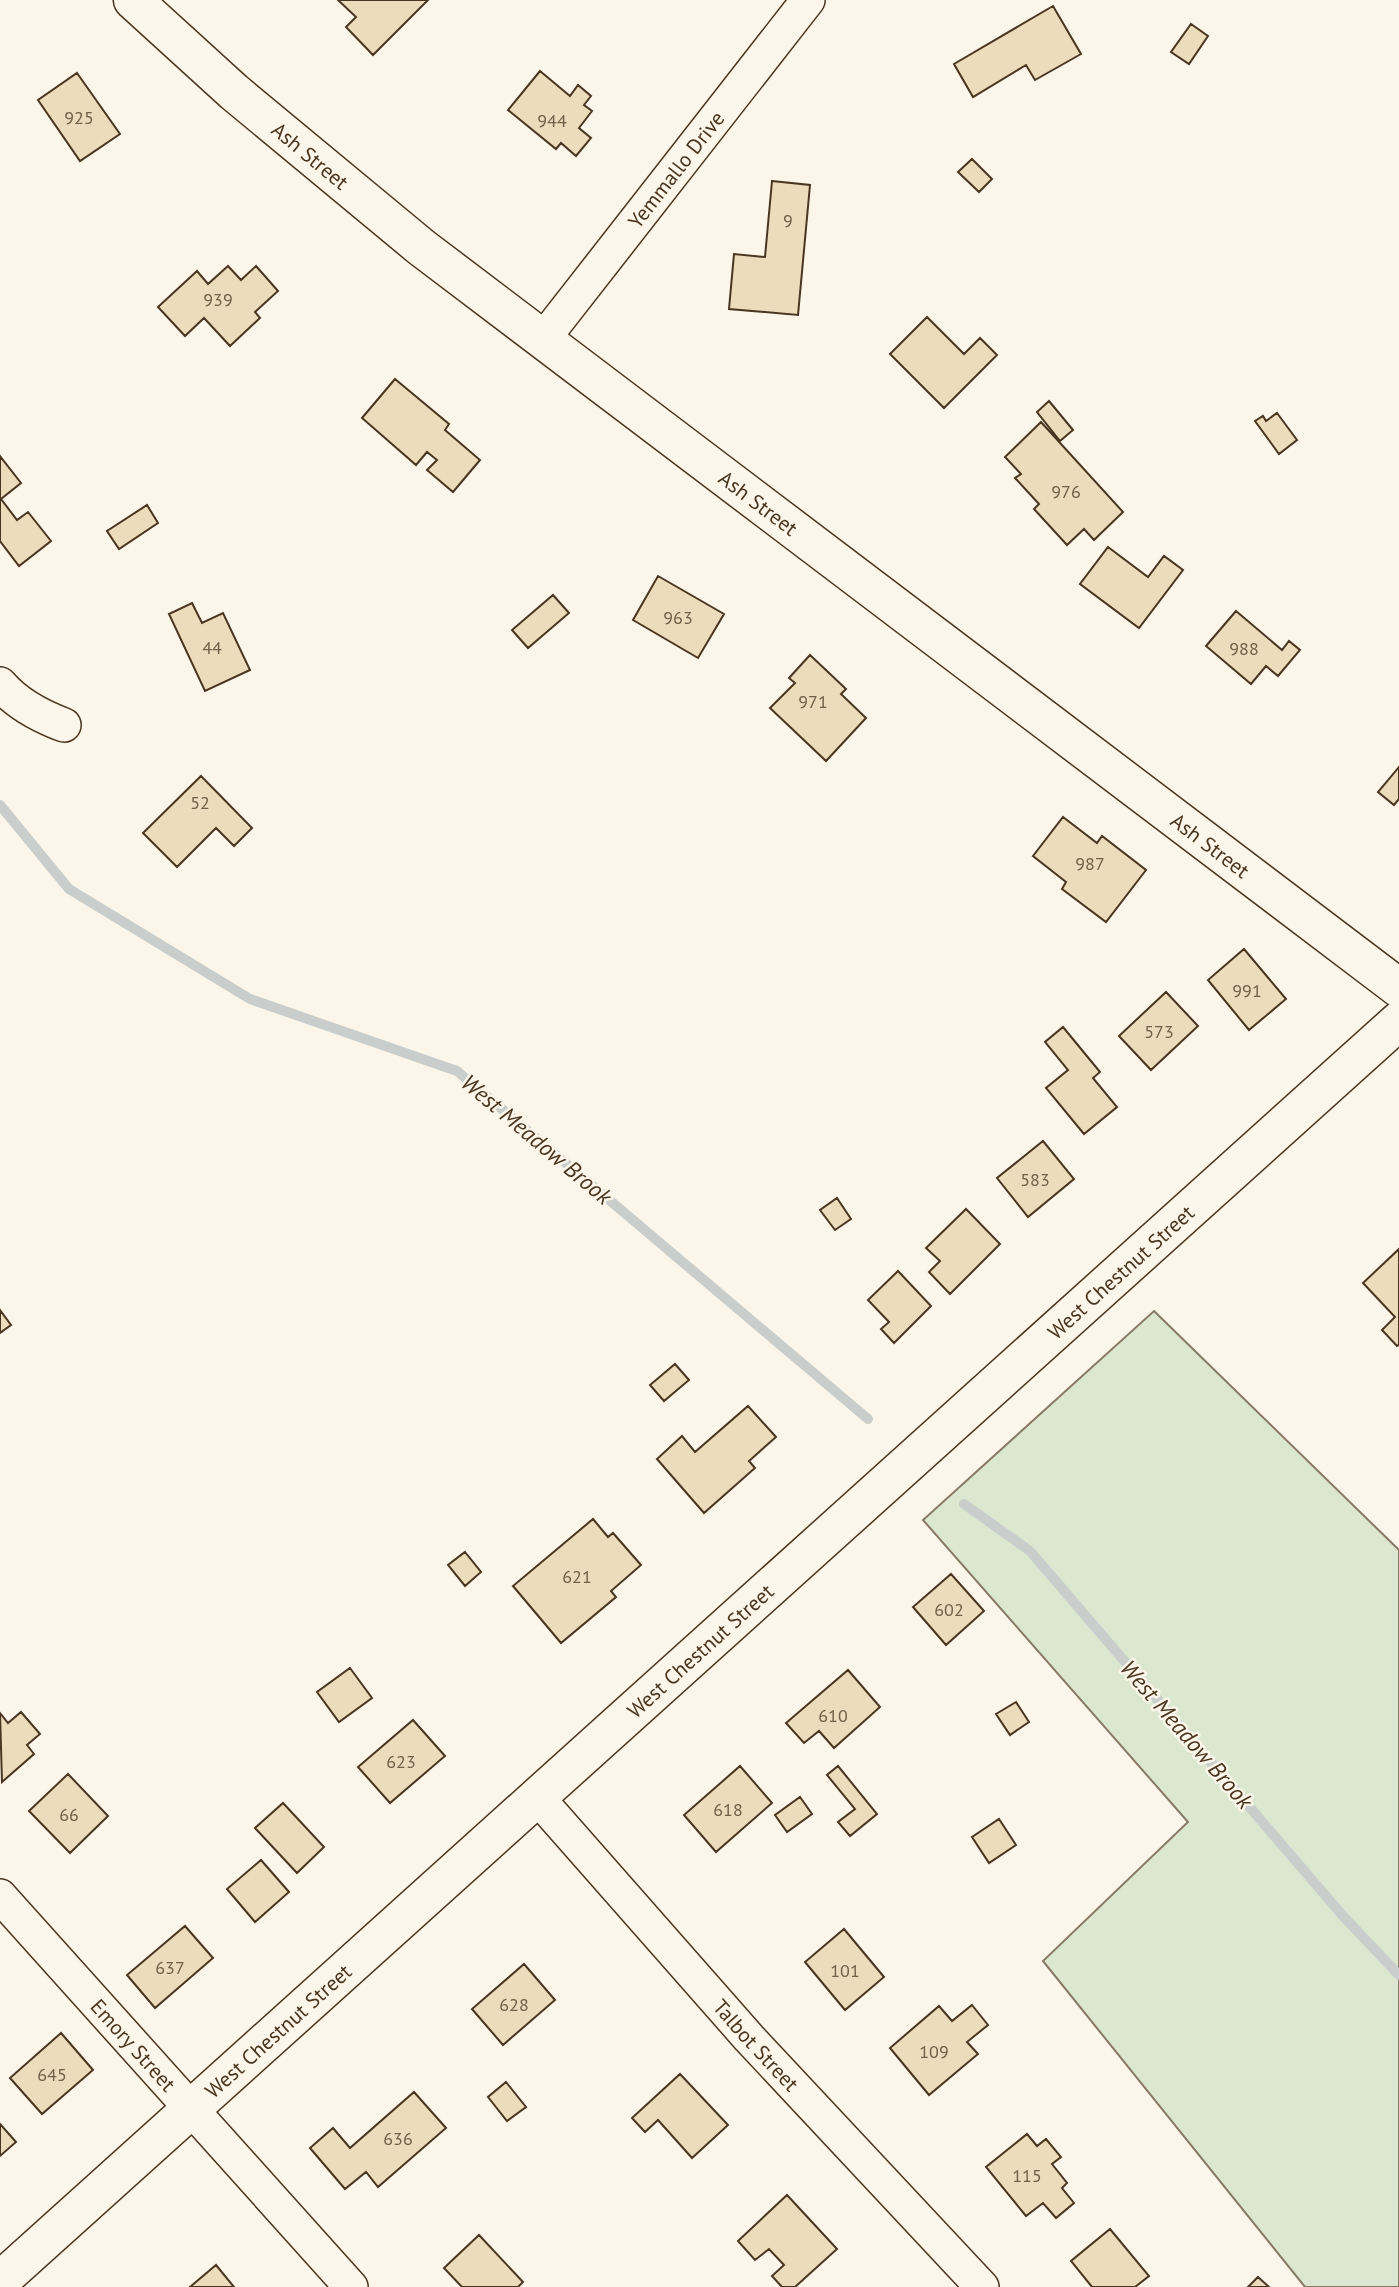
<svg xmlns="http://www.w3.org/2000/svg" width="1399" height="2287" font-family="'PT Sans',sans-serif">
<style>
.green{fill:#dce7d0;stroke:#887966;stroke-width:2}
.lines{fill:none;stroke-linecap:round;stroke-linejoin:round}
.stream{stroke:#c9cecd;stroke-width:10}
.building{fill:#ecdcbc;stroke:#4a3520;stroke-width:2}
.street-casing{stroke:#4a3520;stroke-width:36}
.secondary-casing{stroke:#4a3520;stroke-width:41}
.street{stroke:#fbf6e9;stroke-width:33}
.secondary{stroke:#fbf6e9;stroke-width:38}
.labels{text-anchor:middle;dominant-baseline:central;stroke-width:5;stroke-linejoin:round;paint-order:stroke}
.number-label{font-size:18px;fill:#725f47}
.street-label{font-size:21px;fill:#4a3520;stroke:#fbf6e9}
.water-label{font-size:23px;font-style:italic;fill:#4a3520;stroke:#fbf6e9}
</style>
<rect width="100%" height="100%" fill="#fbf6e9"/>
<!-- green -->
<path class="green" d="M1154 1311 1399 1550V2287H1305L1043 1961 1188 1822 923 1520Z"/>
<g class="lines">
<!-- stream -->
<path class="stream" d="M0 805 69 889 250 999 457 1071 868 1419
M964 1504 1030 1551 1343 1916 1399 1975"/>
</g>
<!-- building -->
<path class="building" d="M338 0H428L373 55 346 27 356 17Z
M1053 6 1081 54 1035 80 1026 65 973 97 954 64Z
M1191 24 1208 36 1189 64 1171 52Z
M540 71 570 96 578 85 591 96 584 105 592 111 579 128 591 138 576 156 561 143 556 149 508 110Z
M77 73 120 134 80 161 38 100Z
M972 159 992 179 979 192 958 172Z
M772 181 810 185 798 315 729 309 734 254 765 257Z
M228 266 241 280 256 266 278 291 255 312 260 318 230 346 204 318 185 336 158 307 197 271 208 284Z
M927 317 964 354 980 338 997 355 944 408 890 354Z
M395 379 449 424 445 430 480 460 453 492 427 470 437 460 427 452 416 465 362 418Z
M1049 401 1073 430 1060 441 1037 412Z
M1277 413 1297 440 1279 454 1255 421 1263 416 1266 421Z
M1041 422 1123 512 1094 540 1084 529 1067 545 1034 509 1039 504 1015 478 1021 474 1005 457Z
M0 456 21 483 1 499 17 520 28 512 51 541 19 566 0 541Z
M147 505 158 523 119 549 107 531Z
M1108 547 1148 577 1164 556 1183 570 1139 628 1080 584Z
M658 576 724 614 698 658 633 620Z
M553 595 569 613 528 648 512 630Z
M192 603 202 623 223 613 250 670 205 691 169 614Z
M1236 611 1282 650 1289 641 1300 650 1278 676 1266 666 1251 684 1206 646Z
M810 655 846 689 841 694 866 718 826 761 770 708 795 683 789 678Z
M1399 767V799L1394 805 1378 792Z
M201 776 252 828 234 846 216 828 177 867 143 833Z
M1063 817 1097 843 1102 836 1146 870 1106 922 1062 889 1066 882 1033 856Z
M1244 949 1286 999 1249 1030 1208 980Z
M1166 992 1198 1026 1151 1070 1119 1036Z
M1063 1027 1100 1072 1093 1078 1117 1107 1084 1134 1046 1088 1068 1070 1045 1042Z
M1043 1141 1074 1179 1028 1217 997 1178Z
M837 1198 851 1219 835 1230 820 1210Z
M966 1209 1000 1244 950 1294 929 1272 940 1261 926 1248Z
M1399 1249V1345L1397 1346 1382 1330 1395 1317 1363 1283Z
M898 1271 931 1306 894 1343 881 1329 889 1322 868 1300Z
M0 1310 11 1325 0 1333Z
M675 1364 689 1380 664 1401 650 1385Z
M748 1406 776 1437 749 1461 755 1468 704 1513 657 1459 682 1436 695 1452Z
M593 1519 608 1537 613 1533 641 1565 611 1591 616 1597 561 1643 513 1586Z
M465 1552 481 1572 465 1586 448 1565Z
M951 1574 984 1611 946 1645 913 1607Z
M350 1668 372 1698 339 1722 317 1692Z
M848 1670 880 1707 834 1748 819 1731 804 1743 786 1723Z
M1016 1702 1029 1722 1010 1735 996 1714Z
M21 1712 40 1734 27 1745 34 1754 2 1782 0 1713 8 1723Z
M413 1720 445 1756 390 1803 358 1767Z
M740 1766 772 1803 716 1852 684 1815Z
M838 1766 877 1814 850 1836 838 1822 855 1809 827 1775Z
M68 1774 108 1816 70 1853 29 1811Z
M800 1797 812 1814 787 1832 775 1815Z
M283 1803 324 1847 297 1873 255 1828Z
M999 1819 1016 1845 989 1863 972 1837Z
M261 1860 289 1892 255 1922 227 1889Z
M185 1926 213 1958 155 2008 127 1975Z
M844 1929 884 1977 845 2010 805 1962Z
M524 1964 555 2000 503 2045 472 2009Z
M972 2005 988 2025 967 2042 978 2054 929 2095 890 2048 939 2006 952 2021Z
M61 2033 93 2070 42 2114 10 2078Z
M680 2074 728 2125 692 2158 658 2120 645 2132 632 2118Z
M506 2082 526 2107 507 2121 488 2097Z
M414 2092 446 2128 378 2187 366 2172 345 2189 310 2148 333 2128 350 2148Z
M0 2124 16 2142 0 2156Z
M1027 2134 1037 2146 1046 2139 1061 2157 1052 2164 1067 2183 1062 2188 1074 2203 1056 2218 1043 2203 1026 2216 986 2167Z
M787 2195 837 2249 795 2287H782L772 2276 784 2265 769 2249 755 2260 738 2241Z
M1110 2229 1149 2276 1135 2287H1092L1071 2261Z
M479 2235 523 2282 518 2287H462L444 2268Z
M216 2265 234 2287H190Z
M1258 2277 1269 2287H1248Z"/>
<g class="lines">
<defs>
<g id="street">
<path id="s1" d="M544 338 808 0"/>
<path d="M0 684C17 704 40 716 64 725"/>
<path id="s2" d="M537 1797 749 2038 982 2287"/>
<path id="s3" d="M0 1896 351 2287"/>
</g>
<g id="secondary">
<path id="s4" d="M133 0 234 92 421 247 1399 988"/>
<path id="s5" d="M0 2281 1399 1021"/>
</g>
</defs>
<!-- street casing -->
<use href="#street" class="street-casing"/>
<!-- secondary casing -->
<use href="#secondary" class="secondary-casing"/>
<!-- street -->
<use href="#street" class="street"/>
<!-- secondary -->
<use href="#secondary" class="secondary"/>
</g>
<g class="labels">
<!-- number labels -->
<g class="number-label">
<text x="79" y="117">925</text>
<text x="552" y="120">944</text>
<text x="788" y="220">9</text>
<text x="218" y="299">939</text>
<text x="1066" y="491">976</text>
<text x="678" y="617">963</text>
<text x="212" y="647">44</text>
<text x="1244" y="648">988</text>
<text x="813" y="701">971</text>
<text x="200" y="802">52</text>
<text x="1090" y="863">987</text>
<text x="1247" y="990">991</text>
<text x="1159" y="1031">573</text>
<text x="1035" y="1179">583</text>
<text x="577" y="1576">621</text>
<text x="949" y="1609">602</text>
<text x="833" y="1715">610</text>
<text x="401" y="1761">623</text>
<text x="728" y="1809">618</text>
<text x="69" y="1814">66</text>
<text x="170" y="1967">637</text>
<text x="845" y="1970">101</text>
<text x="514" y="2004">628</text>
<text x="934" y="2051">109</text>
<text x="52" y="2074">645</text>
<text x="398" y="2138">636</text>
<text x="1027" y="2175">115</text>
</g>
<!-- street labels -->
<g class="street-label">
<text stroke="none"><textPath href="#s4" startOffset="236">Ash Street</textPath></text>
<text stroke="none"><textPath href="#s1" startOffset="214">Yemmallo Drive</textPath></text>
<text stroke="none"><textPath href="#s4" startOffset="803">Ash Street</textPath></text>
<text stroke="none"><textPath href="#s4" startOffset="1370">Ash Street</textPath></text>
<text stroke="none"><textPath href="#s5" startOffset="1508">West Chestnut Street</textPath></text>
<text stroke="none"><textPath href="#s5" startOffset="942">West Chestnut Street</textPath></text>
<text stroke="none"><textPath href="#s5" startOffset="374">West Chestnut Street</textPath></text>
<text stroke="none"><textPath href="#s3" startOffset="200">Emory Street</textPath></text>
<text stroke="none"><textPath href="#s2" startOffset="331">Talbot Street</textPath></text>
</g>
<!-- water labels -->
<g class="water-label">
<text transform="translate(537 1139) rotate(40)">West Meadow Brook</text>
<text transform="translate(1187 1734) rotate(49)">West Meadow Brook</text>
</g>
</g>
</svg>
